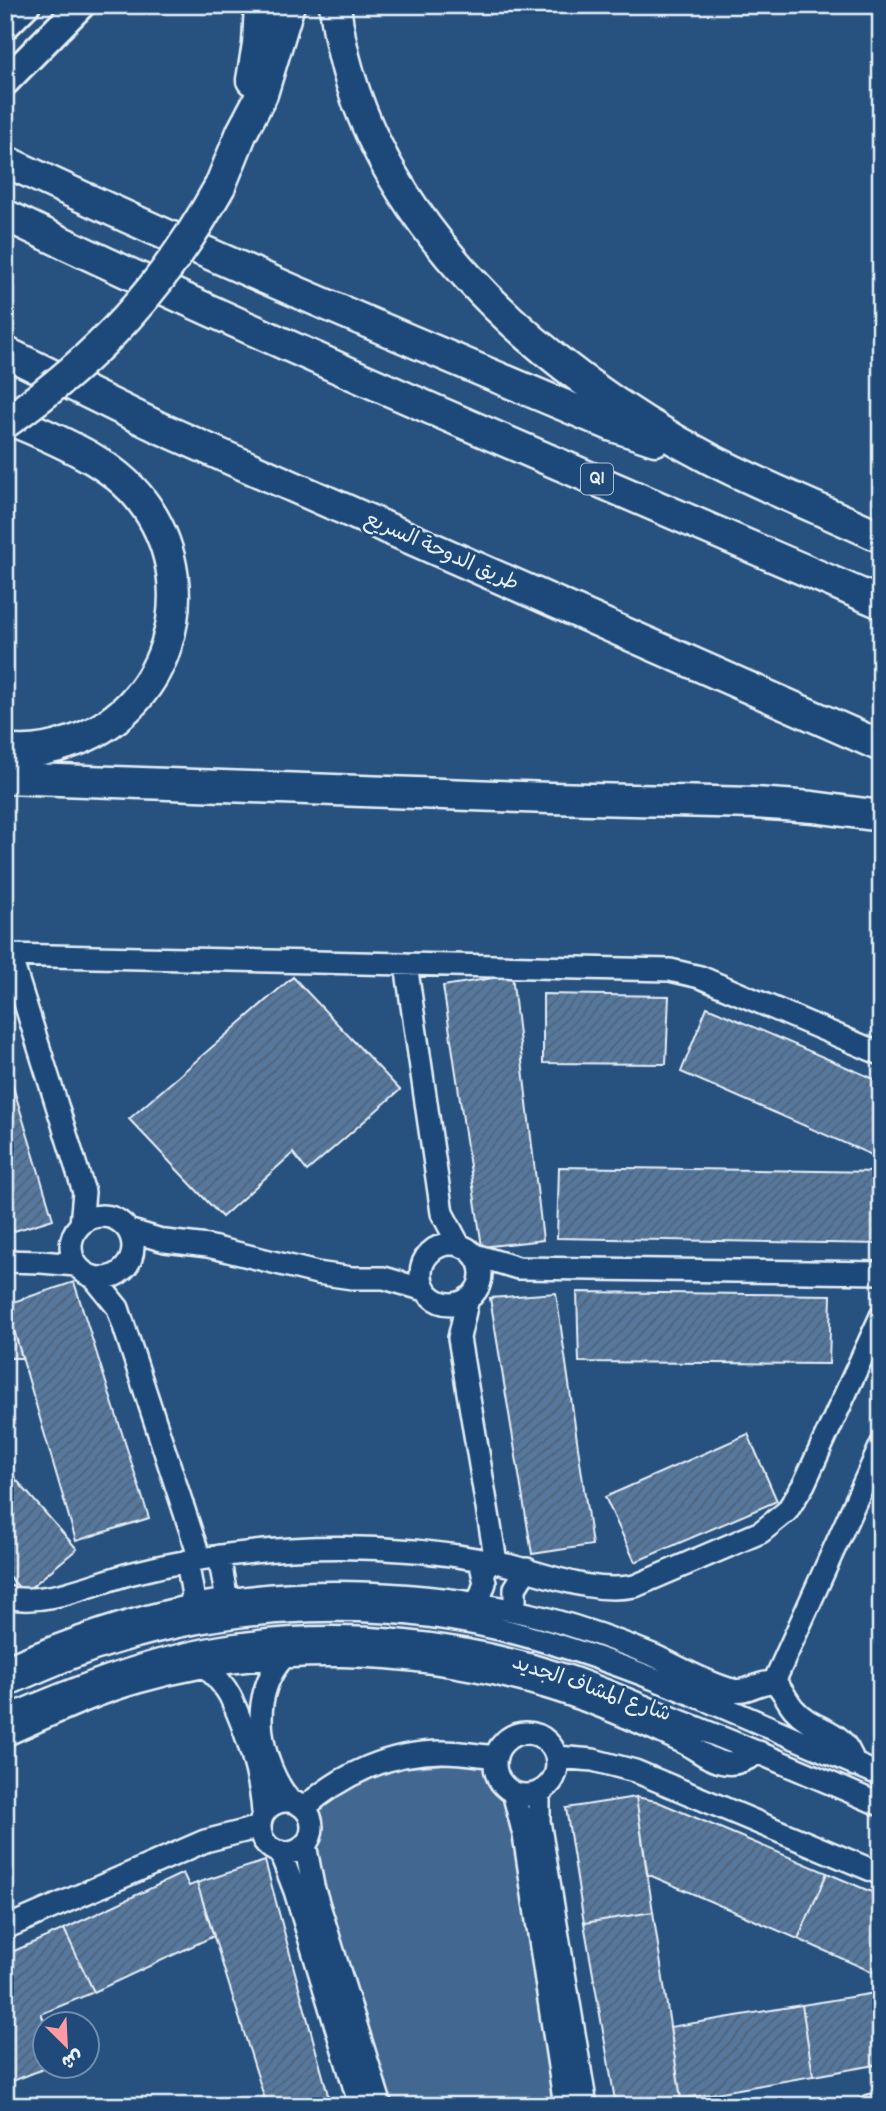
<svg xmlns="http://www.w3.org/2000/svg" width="886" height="2111" font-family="Dekko,'Playpen Sans Arabic',sans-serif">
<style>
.green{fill:#436891;stroke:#96acc4;stroke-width:2}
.building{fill:url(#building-hatch);stroke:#e8f1f8;stroke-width:2}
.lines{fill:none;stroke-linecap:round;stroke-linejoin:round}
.minor-casing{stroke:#e8f1f8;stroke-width:26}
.major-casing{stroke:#e8f1f8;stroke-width:32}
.highway-casing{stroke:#e8f1f8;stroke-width:35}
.minor{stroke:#1f4a7a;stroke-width:21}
.major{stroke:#1f4a7a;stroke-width:26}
.highway{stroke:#1f4a7a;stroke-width:30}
.highway-bridge-casing{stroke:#e8f1f8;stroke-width:35;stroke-linecap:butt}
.highway-bridge{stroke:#1f4a7a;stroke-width:30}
.labels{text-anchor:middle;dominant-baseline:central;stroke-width:5;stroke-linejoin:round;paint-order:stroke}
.shield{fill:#1f4a7a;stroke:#acbfd2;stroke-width:2}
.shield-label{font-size:19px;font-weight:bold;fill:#e8f1f8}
.street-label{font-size:21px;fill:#e8f1f8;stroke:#1f4a7a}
</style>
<defs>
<pattern id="building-hatch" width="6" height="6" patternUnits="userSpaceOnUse" patternTransform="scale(1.75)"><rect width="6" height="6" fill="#57789d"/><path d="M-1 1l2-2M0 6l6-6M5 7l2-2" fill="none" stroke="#4f6278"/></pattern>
</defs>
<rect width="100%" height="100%" fill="#27517f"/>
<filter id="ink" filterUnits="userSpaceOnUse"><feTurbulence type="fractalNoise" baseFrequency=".0143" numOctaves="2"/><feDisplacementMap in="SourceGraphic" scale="14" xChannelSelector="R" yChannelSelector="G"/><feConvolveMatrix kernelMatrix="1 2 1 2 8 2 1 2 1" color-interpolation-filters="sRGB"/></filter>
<g filter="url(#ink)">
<!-- green -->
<path class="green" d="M484 1761 510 1805 558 2106H388L315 1857 319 1828 316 1808 376 1770Z"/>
<!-- building -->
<path class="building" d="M512 975 543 1240 482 1247 443 986Z
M293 977 400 1090 307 1171 293 1153 222 1217 129 1119Z
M543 994 669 996 666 1064 543 1063Z
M707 1007 881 1082V1159L681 1072Z
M5 1060 53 1219 5 1234Z
M559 1167 881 1172V1244L557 1238Z
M74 1282 149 1518 76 1541 9 1313 10 1303Z
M5 1290H10L9 1313 22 1358H5Z
M577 1292 831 1295 829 1364 579 1362Z
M556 1293 592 1545 532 1554 490 1298Z
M748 1434 777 1501 635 1562 605 1497Z
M5 1467 77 1549 24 1593 5 1572Z
M636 1797 656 1801 827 1873 798 1939 647 1874Z
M636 1797 653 1912 584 1923 566 1808Z
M265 1861 331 2106H267L197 1883Z
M183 1873 189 1886 197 1883 214 1936 94 1992 64 1929Z
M827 1873 881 1896V1976L798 1939Z
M653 1912 681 2099 660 2106H616L584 1923Z
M64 1929 94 1992 41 2014 46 2025V2066H51L5 2084V1955Z
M881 1992V2064L813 2076 802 2005Z
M802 2005 813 2076 681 2099 670 2027Z
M265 2099 267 2106H229Z"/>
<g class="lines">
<defs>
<path id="minor" d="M5 955 670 970 700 977 881 1054
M10 955 84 1192 81 1224
M406 964 442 1213 459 1245
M71 1247a31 31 0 1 1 62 0a31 31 0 1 1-62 0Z
M128 1230 165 1241 208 1246 317 1273 352 1278H384L425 1290
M421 1274a30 30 0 1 1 60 0a30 30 0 1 1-60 0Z
M475 1255 518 1268 881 1273
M5 1261 41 1262 76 1265
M94 1278 118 1308 200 1559
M468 1298 459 1338 496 1562
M219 1556 227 1600
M187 1561 193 1595 189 1606
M5 1597C47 1606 89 1585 129 1574 182 1560 238 1552 292 1549 359 1545 429 1550 494 1562 541 1571 588 1595 635 1586L761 1532 787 1511 804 1484 881 1316
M477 1605 485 1583 480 1560
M515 1611V1588L527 1569
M284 1657C247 1696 259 1762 290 1801
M205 1666C215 1676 224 1684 230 1696 246 1729 261 1777 263 1813
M5 1667C66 1641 127 1619 191 1606 302 1584 436 1590 545 1618 582 1628 619 1641 655 1656 679 1667 708 1684 733 1690 748 1693 759 1681 774 1682 783 1689 786 1700 794 1709 817 1735 841 1723 855 1765
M774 1682 881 1445
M5 1686C34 1673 63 1660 93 1650 230 1603 387 1597 526 1636 649 1669 764 1727 881 1775
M5 1718C79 1686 152 1657 232 1645 344 1628 459 1641 567 1676 603 1688 639 1705 675 1719 744 1746 812 1775 881 1805
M495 1764a31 31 0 1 1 62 0a31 31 0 1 1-62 0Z
M5 1735C49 1716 92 1695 138 1682 271 1644 412 1648 545 1687 590 1700 635 1720 678 1740 693 1746 708 1761 725 1763 737 1765 749 1759 759 1752
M557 1757 593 1760 635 1771 881 1874
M513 1792 524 1835 565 2106
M539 1792V1821L586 2106
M260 1827a26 26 0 1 1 52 0a26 26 0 1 1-52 0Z
M304 1808C342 1774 390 1752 442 1752 460 1752 478 1755 496 1757
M305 1844 313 1886 381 2106
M280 1852 295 1891 360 2106
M5 1928 205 1841 260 1827
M869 2106 881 2104"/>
<path id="major" d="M5 26 26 5
M5 82 81 5"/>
<path id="highway" d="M335 5C358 211 538 370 712 460 767 488 825 511 881 537
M252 80 258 44 260 5
M5 161C205 255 409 340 613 426L655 440
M220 186 242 132 262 94 289 5
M5 215C293 353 588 476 881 603
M5 352 158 427 881 746
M5 417C55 440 115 460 147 508 204 593 167 712 68 743 48 750 26 753 5 750
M5 778 550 798 755 803 813 807 881 816"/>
</defs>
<!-- minor casing -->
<use href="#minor" class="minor-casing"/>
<!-- major casing -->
<use href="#major" class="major-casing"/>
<!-- highway casing -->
<use href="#highway" class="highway-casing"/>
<!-- minor -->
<use href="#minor" class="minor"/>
<!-- major -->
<use href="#major" class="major"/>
<!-- highway -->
<use href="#highway" class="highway"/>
<defs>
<path id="highway-bridge" d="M5 423C99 357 164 287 220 186"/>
</defs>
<!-- highway-bridge casing -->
<use href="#highway-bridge" class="highway-bridge-casing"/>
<!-- highway-bridge -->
<use href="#highway-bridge" class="highway-bridge"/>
</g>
</g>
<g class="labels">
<!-- shield labels -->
<rect class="shield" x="581" y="463.5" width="32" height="31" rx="5"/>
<g class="shield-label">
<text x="597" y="479">Q1</text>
</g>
<!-- street labels -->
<g class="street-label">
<text transform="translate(441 553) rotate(24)">طريق الدوحة السريع</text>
<text transform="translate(591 1690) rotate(19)">شارع المشاف الجديد</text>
</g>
</g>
<!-- margin -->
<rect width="886" height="2111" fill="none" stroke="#1f4a7a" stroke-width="28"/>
<rect x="14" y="14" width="858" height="2083" fill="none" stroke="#e8f1f8" stroke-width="2.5" filter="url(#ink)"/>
<!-- north arrow -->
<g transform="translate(66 2045) rotate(156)"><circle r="33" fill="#1f4a7a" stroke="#6f8dac" stroke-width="2"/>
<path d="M0-5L12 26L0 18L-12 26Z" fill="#ff9aa2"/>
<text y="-10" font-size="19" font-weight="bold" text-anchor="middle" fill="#e8f1f8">ش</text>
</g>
</svg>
